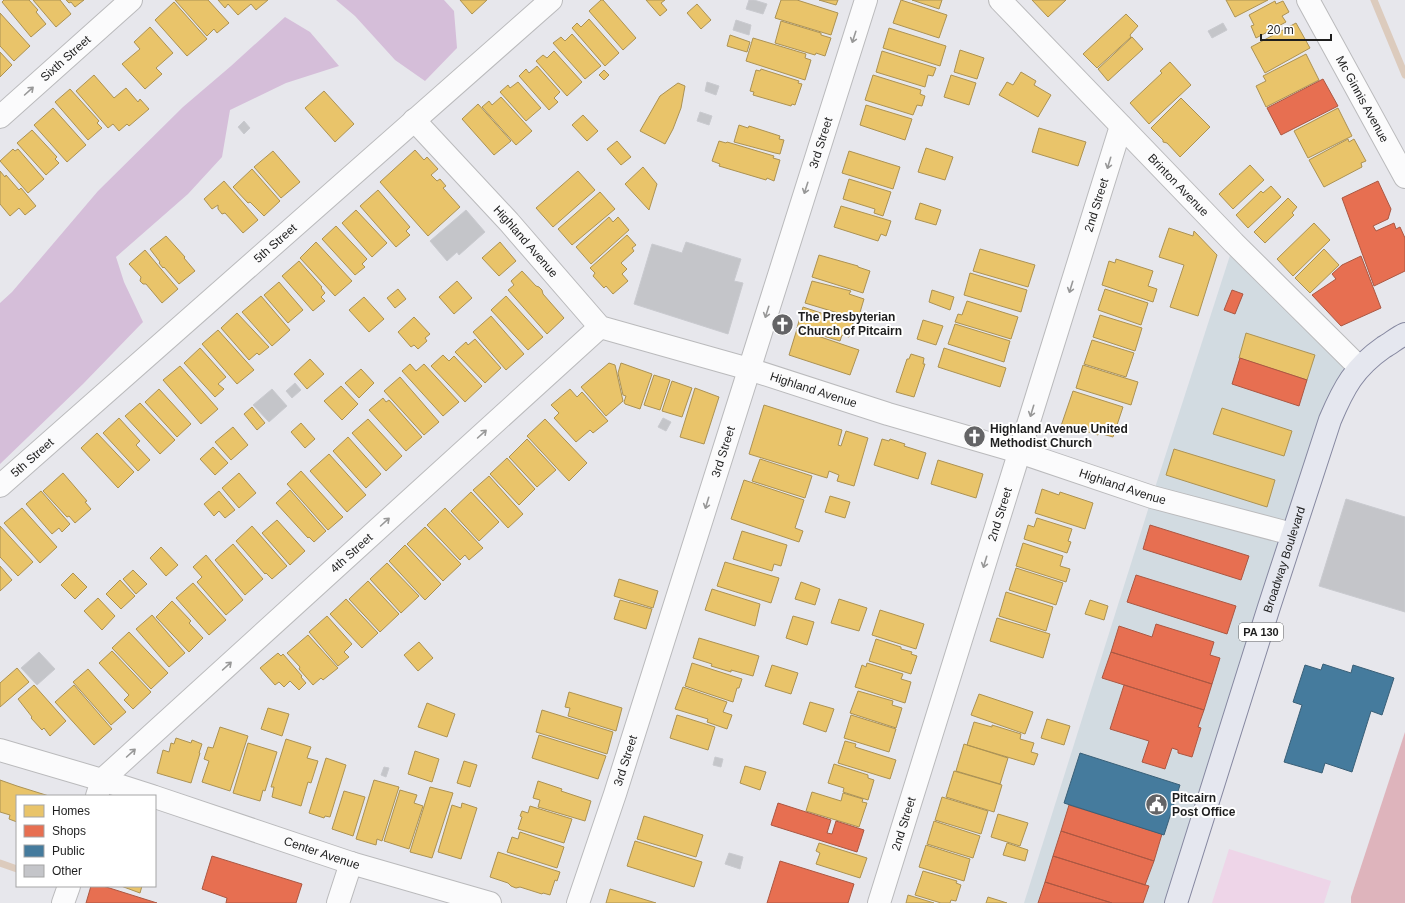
<svg xmlns="http://www.w3.org/2000/svg" width="1405" height="903" font-family="Helvetica,sans-serif">
<style>
.commercial{fill:#d2dbe1}
.forest{fill:#d5bed9}
.park{fill:#eed5e8}
.pitch{fill:#deb4bc}
.homes{fill:#e9c46a;stroke:#ac9253}
.shops{fill:#e76f51;stroke:#ab5742}
.public{fill:#457b9d;stroke:#395f77}
.lines{fill:none;stroke-linecap:round;stroke-linejoin:round}
.stream{stroke:#dccbbd;stroke-width:7}
.building{fill:#c4c5c9;stroke:#c9cacf}
.minor-casing{stroke:#bababc;stroke-width:24}
.major-casing{stroke:#8688a0;stroke-width:24}
.minor{stroke:#fbfbfc;stroke-width:22}
.major{stroke:#e5e7ef;stroke-width:22}
.oneway{stroke:#989898}
.labels{text-anchor:middle;dominant-baseline:central;stroke-width:4;stroke-linejoin:round;paint-order:stroke}
.shield{fill:#fff;stroke:#626262;stroke-width:1}
.shield-label{font-size:11px;font-weight:bold;fill:#1e1e1e}
.street-label{font-size:12px;fill:#1e1e1e;stroke:#fff}
.poi-label{font-size:12px;font-weight:bold;fill:#1e1e1e;stroke:#fff;text-anchor:start}
</style>
<rect width="100%" height="100%" fill="#e7e7ec"/>
<!-- commercial -->
<path class="commercial" d="M1234 243 1359 367 1176 903H1024L1152 497Z"/>
<!-- forest -->
<path class="forest" d="M336 0H444L454 11 457 48 425 81 395 60 355 16Z
M285 17 310 32 339 66 286 83 230 110 222 157 188 194 116 257 124 282 143 322 83 384 0 464V303L12 292 98 191 183 107 231 66Z"/>
<!-- park -->
<path class="park" d="M1229 849 1331 881 1324 903H1212Z"/>
<!-- pitch -->
<path class="pitch" d="M1405 732V903H1351V897Z"/>
<!-- homes -->
<path class="homes" d="M4 0H29L38 10 36 12 46 24 31 37 2 2Z
M33 0H60L71 14 56 27Z
M66 0H84L75 7 71 2 69 3Z
M175 0H208L229 23 217 33 214 29 207 36Z
M218 0H268L256 10 251 4 238 15 228 4 225 8Z
M460 0H487L472 14Z
M601 0H603L636 38 623 50 589 11Z
M646 0H665L661 3 667 10 660 16Z
M781 0H797L838 13 831 35 775 18Z
M819 0H838L836 5Z
M901 0 947 15 939 38 893 23Z
M912 0H942L939 9Z
M1032 0H1066L1048 17Z
M1226 0H1268L1235 17Z
M1275 1 1276 4 1283 1 1289 12 1282 16 1286 22 1256 38 1251 26 1254 25 1249 15Z
M174 2 207 39 187 56 155 20Z
M697 4 711 20 701 29 687 13Z
M0 13 30 46 14 61 0 46Z
M1126 14 1138 26 1130 35 1131 37 1097 68 1083 54Z
M589 19 619 53 605 66 572 28 577 23 581 27Z
M781 21 821 33V35L831 38 825 56 816 53 815 55 775 43Z
M1296 23 1310 48 1265 73 1251 47Z
M150 27 173 53 156 68 162 74 145 89 122 64 140 49 134 42Z
M889 28 946 46 940 66 883 48Z
M572 34 601 66 585 79 553 43 561 37 565 41Z
M730 35 750 42 747 52 727 46Z
M1132 37 1143 49 1108 81 1098 69Z
M753 38 806 54 805 58 811 60 805 80 746 61Z
M960 50 984 58 977 79 954 72Z
M554 51 582 82 567 96 536 61 543 55 547 58Z
M882 51 936 68 933 76 928 75 925 87 876 72Z
M0 52 12 65 0 77Z
M1306 54 1319 80 1266 107 1256 86 1266 81 1263 76Z
M1170 62 1191 85 1149 124 1130 103 1162 73 1160 71Z
M537 66 560 92 554 98 558 102 549 110 519 76 526 69 529 73Z
M761 69 799 81 798 83 802 84 795 105 792 104 791 106 753 95 754 92 750 91 756 70 760 71Z
M604 70 609 75 604 80 599 75Z
M1021 72 1036 81 1034 85 1051 95 1038 117 999 95 1007 82 1013 85Z
M94 75 114 98 126 88 138 102 140 99 149 109 129 126 127 124 119 131 113 124 108 128 76 91Z
M873 75 921 90 920 94 925 96 922 106 917 105 913 115 865 100Z
M951 75 976 83 969 105 944 97Z
M518 82 541 108 526 121 500 92 508 85 510 88Z
M678 83 685 86 681 108 673 129 665 144 640 131 660 96Z
M70 89 99 121 97 123 102 128 88 140 55 102Z
M324 91 354 124 335 142 305 108Z
M501 97 532 131 516 145 482 107 489 101 492 105Z
M1181 98 1210 127 1180 157 1167 143 1163 142V140L1151 128Z
M478 104 511 141 494 155 462 119Z
M866 105 912 119 905 140 860 125Z
M53 108 86 145 67 162 34 125Z
M1338 108 1352 136 1308 158 1294 131Z
M583 115 598 131 587 141 572 125Z
M739 125 748 128 749 126 780 136 779 139 784 140 780 154 775 153 734 142Z
M1039 128 1086 142 1078 166 1032 152Z
M32 130 57 157 55 159 59 163 46 175 17 143Z
M1348 139 1349 142 1354 139 1366 161 1361 163 1362 167 1324 187 1309 160Z
M617 141 631 157 621 165 607 149Z
M719 141 726 143 727 142 774 156 773 158 780 160 774 181 767 178 766 180 719 166 720 164 712 161Z
M926 148 953 157 945 180 918 172Z
M13 149 15 151 18 149 44 179 28 193 0 161Z
M415 150 424 160 427 157 438 169 431 175 437 181 440 179 446 186 443 188 460 207 428 236 380 182Z
M273 151 300 182 281 198 254 167Z
M849 151 900 167 893 189 842 173Z
M1250 165 1264 180 1233 209 1219 194Z
M643 167 657 184 649 210 625 184Z
M252 169 280 201 264 216 250 202 248 203 233 187Z
M0 171 5 177 6 175 19 190 21 188 36 206 25 215 19 208 10 216 0 204Z
M578 171 595 190 553 227 536 208Z
M849 179 891 192 883 216 874 213 875 209 843 199Z
M224 181 258 220 243 233 225 213 222 214 218 209V205L212 209 204 199Z
M1271 186 1281 197 1248 228 1236 215 1261 191 1263 193Z
M378 190 410 227 406 231 410 235 396 247 360 206Z
M600 192 615 209 572 245 558 229Z
M1288 198 1297 207 1292 213 1294 215 1265 243 1254 232Z
M920 203 941 210 936 225 915 219Z
M841 206 891 221 886 236 881 234 878 241 834 227Z
M356 210 387 243 372 257 342 223Z
M609 217 613 222 618 217 629 230 591 264 576 247Z
M1314 223 1330 240 1293 276 1277 259Z
M336 226 367 259 362 264 365 267 355 275 322 239Z
M1169 228 1193 236 1194 231 1217 255 1198 316 1170 307 1184 265 1159 257Z
M627 235 636 245 632 248 634 251 621 263 627 269 622 274 628 281 613 294 606 286 604 288 593 276 595 273 590 268Z
M166 236 185 257 184 258 195 271 179 284 164 267 163 268 159 263 160 262 150 249Z
M316 242 352 281 335 296 300 258Z
M500 242 516 261 499 276 482 258Z
M980 249 1035 265 1028 287 973 271Z
M1324 249 1339 265 1310 293 1295 278Z
M145 250 178 289 162 303 146 284H143L140 281 141 277 129 264Z
M819 255 858 266V267L870 271 863 293 812 277Z
M1116 259 1153 271 1148 286 1157 289 1153 302 1102 285 1109 261 1115 263Z
M299 261 322 287 321 288 325 293 321 297 325 301 313 311 282 276Z
M522 271 536 286 539 287 542 290 543 294 564 318 547 334 508 290 514 285 511 281Z
M970 273 1027 290 1021 312 964 295Z
M457 281 472 298 454 314 439 297Z
M812 281 851 291 849 294 864 299 858 319 805 303Z
M279 282 303 310 288 323 264 295Z
M398 289 406 299 395 308 387 298Z
M1105 289 1148 303 1141 325 1098 310Z
M932 290 954 297 950 310 929 302Z
M261 296 290 330 272 346 242 312Z
M506 296 543 337 528 350 491 310Z
M364 297 384 319 369 332 349 310Z
M967 301 1018 317 1011 339 955 322 958 314 962 315Z
M803 307 827 315 828 312 854 320 849 337 842 335 840 341 797 328Z
M237 313 269 347 259 355 257 353 249 360 221 328Z
M1100 315 1142 328 1135 351 1093 337Z
M491 316 524 354 506 370 473 332Z
M414 317 430 334 425 338 427 341 418 349 414 345 411 347 398 332Z
M923 320 943 326 936 345 917 339Z
M955 324 1010 341 1004 362 948 344Z
M797 329 859 350 850 375 789 355Z
M218 330 254 370 237 384 202 344Z
M1246 333 1315 355 1307 380 1239 358Z
M475 339 501 368 485 383 455 352 466 342 468 345Z
M1092 340 1134 353 1126 377 1084 364Z
M200 348 226 377 218 384 224 389 215 397 184 363Z
M944 348 1006 368 1000 387 938 367Z
M911 354 924 358 923 364H925L914 397 896 392 907 359H909Z
M443 355 449 361 454 356 482 386 465 402 431 366Z
M310 359 324 374 307 389 294 374Z
M609 363 615 365 623 401 606 416 581 387Z
M621 363 652 374 640 409 625 404 624 402 626 396 623 395 618 373Z
M410 364 416 371 424 364 459 402 443 416 402 371Z
M1083 365 1138 382 1131 405 1076 388Z
M180 366 218 409 201 424 163 380Z
M361 369 374 383 359 398 345 383Z
M654 375 670 380 660 410 644 405Z
M400 377 439 422 424 435 384 391Z
M672 381 692 388 682 417 662 411Z
M341 386 358 404 342 420 324 401Z
M695 388 719 397 704 444 680 437Z
M159 389 191 424 177 437 145 402Z
M570 389 577 397 582 392 608 421 593 433 590 430 576 442 554 418 559 413 551 405Z
M1073 391 1123 407 1113 437 1099 433 1098 435 1082 430 1083 427 1075 425 1071 429 1061 426Z
M383 398 386 402 389 400 422 437 406 451 369 410Z
M140 403 175 440 160 454 125 416Z
M764 405 842 430 838 445 841 446 846 431 868 438 854 486 837 481 839 475 829 471 827 478 749 454Z
M252 407 265 423 257 430 244 414Z
M1222 408 1292 431 1284 456 1213 434Z
M119 418 140 441 136 445 150 460 138 471 103 433Z
M368 419 402 456 386 471 352 433Z
M545 419 587 463 569 481 527 436Z
M301 423 315 439 305 448 291 432Z
M233 427 248 445 231 460 215 442Z
M97 433 134 472 118 488 81 448Z
M348 437 381 474 366 488 333 451Z
M527 439 556 470 537 487 509 457Z
M882 439 889 441 890 439 905 444 904 446 926 453 918 479 874 465Z
M213 447 228 463 215 475 200 459Z
M1174 449 1275 480 1267 507 1166 475Z
M329 454 366 495 347 512 310 471Z
M507 458 535 489 519 505 490 474Z
M760 459 812 476 805 498 752 481Z
M938 460 983 474 976 498 931 484Z
M301 471 338 512 343 517 328 530 287 484Z
M63 473 87 501 85 502 91 509 75 523 69 516 67 517 43 491Z
M239 473 256 493 239 508 222 488Z
M489 476 523 514 508 528 473 490Z
M744 480 804 500 795 528 803 531 799 542 731 519Z
M1042 489 1059 495 1060 492 1093 503 1085 529 1035 513Z
M290 490 326 531 314 542 309 537 308 538 276 503Z
M41 491 70 524 62 532 59 528 52 534 26 504Z
M219 491 235 510 225 518 219 511 214 516 204 504Z
M471 492 499 522 479 541 451 511Z
M830 496 850 502 845 518 825 512Z
M22 508 57 547 40 563 4 523Z
M445 508 483 548 469 560 465 555 460 560 427 525Z
M1037 518 1072 529 1068 541 1071 542 1067 553 1024 539 1028 525 1034 527Z
M277 520 305 551 290 565 262 533Z
M0 526 33 562 18 576 0 557Z
M252 526 287 566 272 579 266 573 265 574 236 541Z
M425 527 461 564 443 581 407 544Z
M742 531 787 545 781 566 774 564 772 571 733 559Z
M1023 543 1063 556 1060 566 1070 569 1066 582 1016 566Z
M233 544 263 579 245 595 215 560Z
M405 545 441 584 425 600 389 561Z
M161 547 178 565 166 576 150 558Z
M206 555 243 600 226 615 197 582 202 577 193 567Z
M725 562 779 578 771 603 717 586Z
M387 563 419 596 401 613 370 579Z
M0 566 12 580 0 591Z
M1016 568 1063 583 1056 605 1009 590Z
M133 570 147 584 136 594 123 579Z
M73 573 87 587 75 599 61 585Z
M619 579 658 591 653 608 614 596Z
M120 580 135 596 121 609 106 594Z
M368 581 399 614 380 632 349 599Z
M801 582 820 589 815 605 795 599Z
M193 583 226 620 209 635 176 598Z
M712 589 760 604 755 626 705 610Z
M1006 592 1053 607 1046 631 999 616Z
M98 598 115 616 102 630 84 611Z
M346 599 378 633 362 648 330 614Z
M839 599 867 608 859 631 831 623Z
M620 600 652 609 646 629 614 619Z
M1090 600 1108 606 1104 620 1085 614Z
M172 601 191 621 189 623 203 638 189 652 156 617Z
M880 610 924 624 916 649 872 635Z
M152 615 185 653 169 667 136 629Z
M327 616 352 644 344 652 349 657 338 666 309 632Z
M793 616 814 622 807 645 786 638Z
M997 618 1050 634 1043 658 990 641Z
M129 632 168 673 151 689 112 648Z
M308 635 338 668 323 680 321 678 313 685 299 669 300 667 287 653Z
M699 638 759 656 753 676 731 670V672L711 666 712 664 693 658Z
M876 639 901 647V649L912 652 911 654 917 656 911 674 869 661Z
M419 642 433 658 418 671 404 655Z
M112 651 151 692 133 709 124 700 129 695 99 663Z
M278 653 281 656 283 654 302 676 301 677 306 683 299 690 290 681 284 687 279 682 275 685 260 668Z
M692 663 742 679 739 688H737L733 702 685 686Z
M867 663 903 674 901 679 911 682 905 703 855 687 862 665 866 667Z
M772 665 798 673 791 694 765 686Z
M17 668 29 682 0 707V683Z
M88 669 126 712 111 725 73 682Z
M34 685 66 721 50 736 44 728 42 730 31 718 32 717 18 699Z
M74 685 112 729 94 745 55 702Z
M683 687 727 702 723 712 732 715 727 729 707 722 708 719 675 709Z
M858 691 893 701 892 705 902 708 896 728 850 713Z
M569 692 622 708 616 731 568 716 570 708 565 707Z
M979 694 1033 712 1025 734 971 715Z
M810 702 834 709 826 732 803 724Z
M427 703 455 714 447 737 418 727Z
M268 708 289 714 282 736 261 729Z
M542 710 613 732 607 754 536 732Z
M677 715 715 727 708 750 670 738Z
M851 715 896 729 889 752 844 738Z
M1047 719 1070 726 1064 745 1041 738Z
M974 722 992 727V725L1021 734 1020 739 1034 743 1031 752 1038 754 1034 765 967 745Z
M220 727 248 736 230 791 202 782 209 761 204 759 208 747 213 748Z
M539 735 606 756 598 779 532 758Z
M176 738 191 743 192 740 202 744 199 753H200L191 783 157 773 163 750 169 752 171 743 174 744Z
M286 739 311 747 307 758 318 761 311 783 308 782 301 806 272 797 274 787H271Z
M845 741 856 744 855 747 896 760 890 779 838 763Z
M248 743 277 752 265 791 263 790 260 801 233 793Z
M964 744 1008 758 1000 784 956 771Z
M415 751 439 759 432 782 408 774Z
M326 758 346 765 330 817 325 816 324 818 309 813Z
M464 761 477 765 470 787 457 783Z
M834 764 868 775V778L874 780 868 800 843 792 844 788 828 783Z
M745 766 766 772 760 790 740 783Z
M954 771 1002 785 994 812 946 797Z
M0 780 17 786 49 796H17V822L9 819 10 815 0 812Z
M374 780 399 787 382 841 377 839 376 845 356 839Z
M538 781 562 789 561 791 591 801 585 821 538 807 540 800 533 798Z
M430 787 453 793 432 858 410 852Z
M400 790 417 795 414 803 423 806 409 849 384 841Z
M344 791 365 797 353 836 332 829Z
M812 792 841 801 843 793 863 799 862 802 867 803 859 827 806 811Z
M942 797 988 811 981 834 935 820Z
M462 803 477 808 461 859 438 852 452 805 461 808Z
M530 806 572 819 564 843 518 829 522 817 520 816 522 811 528 813Z
M998 814 1028 823 1020 846 991 837Z
M644 816 703 835 696 857 637 839Z
M934 821 980 836 973 858 927 844Z
M520 832 564 847 557 868 507 852 512 837 518 839Z
M635 841 702 862 694 887 627 866Z
M819 843 867 858 860 878 816 864 820 853 816 851Z
M1007 843 1028 850 1025 861 1003 855Z
M926 845 970 859 964 881 919 867Z
M498 852 560 872 557 881 555 880 550 895 543 893 542 894 520 887 516 888 511 886 508 883 490 877Z
M923 871 957 881 956 883 961 885 956 901 951 900 950 903H941L915 895Z
M121 886H142L140 893Z
M610 889 656 903H606Z
M908 895 934 903H906Z
M988 897 1007 903H986Z"/>
<!-- shops -->
<path class="shops" d="M1323 79 1338 106 1281 135 1267 108Z
M1378 181 1391 209 1388 219 1373 226 1376 231 1394 223 1396 229 1400 227 1405 238V271L1374 286 1342 198Z
M1361 256 1381 308 1341 326 1312 295 1336 279 1332 274 1342 265Z
M1232 290 1243 294 1235 314 1224 310Z
M1240 358 1307 380 1299 406 1232 384Z
M1150 525 1249 556 1241 580 1143 549Z
M1136 575 1236 606 1227 634 1127 602Z
M1156 624 1214 642 1210 655 1220 658 1212 684 1111 652 1119 626 1152 637Z
M1111 652 1212 684 1204 710 1102 678Z
M1124 685 1204 710 1198 727 1201 728 1192 757 1178 753V750L1172 748 1165 769 1142 762 1149 741 1110 729Z
M778 803 831 820 827 833 832 834 836 821 864 830 857 852 771 825Z
M1069 805 1162 834 1154 861 1061 831Z
M1061 831 1154 861 1145 885 1053 856Z
M212 856 302 884 296 903H226L227 898 202 889Z
M1053 856 1149 886 1143 903H1112L1045 882Z
M780 861 854 884 848 903H767Z
M1045 882 1112 903H1038Z
M91 886H103L157 903H86Z"/>
<!-- public -->
<path class="public" d="M1323 664 1351 673 1353 665 1394 678 1382 715 1371 711 1352 772 1325 763 1322 773 1284 762 1302 705 1293 702 1305 665 1321 670Z
M1080 753 1180 785 1164 835 1064 803Z"/>
<g class="lines">
<!-- stream -->
<path class="stream" d="M1374 0 1405 75
M0 863 17 869"/>
</g>
<!-- building -->
<path class="building" d="M749 0H754L767 4 763 14 746 9Z
M736 20 751 25 749 35 733 30Z
M1223 23 1227 30 1212 38 1208 31Z
M707 82 719 86 716 95 705 91Z
M700 112 712 116 709 125 697 121Z
M244 121 250 128 244 134 238 127Z
M466 210 485 232 459 255 457 252 447 261 430 241Z
M686 242 741 259 734 281 743 283 728 334 634 304 652 244 682 253Z
M295 383 301 390 292 398 286 391Z
M272 389 287 406 269 422 253 405Z
M663 418 671 422 666 431 658 427Z
M1346 499 1405 517V612L1319 586Z
M39 652 55 669 37 685 21 668Z
M715 757 723 759 721 767 713 765Z
M384 767 389 768 386 777 381 775Z
M729 853 743 857 740 869 725 864Z"/>
<g class="lines">
<defs>
<g id="minor">
<path id="s1" d="M1000 0 1234 243 1359 367"/>
<path id="s2" d="M1308 0 1405 177"/>
<path id="s3" d="M0 117 131 0"/>
<path id="s4" d="M414 120 509 222 600 327 749 369 888 414 1019 452 1152 497 1292 534"/>
<path id="s5" d="M0 486 551 0"/>
<path d="M0 750 102 780 152 796"/>
<path id="s6" d="M97 796 102 780 600 327"/>
<path id="s7" d="M155 797 351 863 490 903"/>
<path d="M63 903 69 886"/>
<path d="M338 903 351 863"/>
<path id="s8" d="M578 903 615 794 866 0"/>
<path id="s9" d="M879 903 1121 126"/>
</g>
<g id="major">
<path id="s10" d="M1176 903 1269 607 1330 420C1344 387 1354 368 1384 347 1391 343 1398 337 1405 334"/>
</g>
</defs>
<!-- minor casing -->
<use href="#minor" class="minor-casing"/>
<!-- major casing -->
<use href="#major" class="major-casing"/>
<!-- minor -->
<use href="#minor" class="minor"/>
<!-- major -->
<use href="#major" class="major"/>
</g>
<!-- one-way arrows -->
<defs><path id="oneway-shaft" d="M-6 0H5M1.5-3L5.5 0L1.5 3" fill="none" stroke-width="1.6" stroke-linecap="round" stroke-linejoin="round"/></defs>
<g class="oneway">
<use href="#oneway-shaft" transform="translate(854 37) rotate(108)"/>
<use href="#oneway-shaft" transform="translate(29 91) rotate(-42)"/>
<use href="#oneway-shaft" transform="translate(1109 163) rotate(107)"/>
<use href="#oneway-shaft" transform="translate(806 188) rotate(108)"/>
<use href="#oneway-shaft" transform="translate(1071 287) rotate(107)"/>
<use href="#oneway-shaft" transform="translate(767 312) rotate(108)"/>
<use href="#oneway-shaft" transform="translate(1032 411) rotate(107)"/>
<use href="#oneway-shaft" transform="translate(482 434) rotate(-42)"/>
<use href="#oneway-shaft" transform="translate(707 503) rotate(107)"/>
<use href="#oneway-shaft" transform="translate(385 522) rotate(-42)"/>
<use href="#oneway-shaft" transform="translate(985 562) rotate(107)"/>
<use href="#oneway-shaft" transform="translate(227 666) rotate(-42)"/>
<use href="#oneway-shaft" transform="translate(131 753) rotate(-42)"/>
</g>
<!-- icons -->
<defs>
<symbol id="church-disc" viewBox="-11 -11 22 22"><circle r="9.5" fill="#646466" stroke="#fff"/><path d="M-1.2-6h2.4v3.5h3.3v2.4h-3.3V6h-2.4V-.1h-3.3v-2.4h3.3Z" fill="#fff"/></symbol>
<symbol id="civic-disc" viewBox="-11 -11 22 22"><circle r="9.5" fill="#646466" stroke="#fff"/><path d="M-.6-6.5H3V-4.5H.6V-3L4-1V1h2V6H-6V1h2V-1L-.6-3ZM-1.2 2.5V6h2.4V2.5Z" fill="#fff"/></symbol>
</defs>
<g fill-rule="evenodd">
<use href="#church-disc" x="770" y="312" width="25" height="25"/>
<use href="#church-disc" x="962" y="424" width="25" height="25"/>
<use href="#civic-disc" x="1144" y="792" width="25" height="25"/>
</g>
<g class="labels">
<!-- shield labels -->
<rect class="shield" x="1239" y="623" width="44" height="18" rx="3"/>
<g class="shield-label">
<text x="1261" y="632">PA 130</text>
</g>
<!-- street labels -->
<g class="street-label">
<text stroke="none"><textPath href="#s3" startOffset="88">Sixth Street</textPath></text>
<text stroke="none"><textPath href="#s2" startOffset="113">Mc Ginnis Avenue</textPath></text>
<text stroke="none"><textPath href="#s8" startOffset="798">3rd Street</textPath></text>
<text stroke="none"><textPath href="#s1" startOffset="257">Brinton Avenue</textPath></text>
<text stroke="none"><textPath href="#s9" startOffset="731">2nd Street</textPath></text>
<text stroke="none"><textPath href="#s4" startOffset="165">Highland Avenue</textPath></text>
<text stroke="none"><textPath href="#s5" startOffset="367">5th Street</textPath></text>
<text stroke="none"><textPath href="#s4" startOffset="501">Highland Avenue</textPath></text>
<text stroke="none"><textPath href="#s8" startOffset="474">3rd Street</textPath></text>
<text stroke="none"><textPath href="#s5" startOffset="43">5th Street</textPath></text>
<text stroke="none"><textPath href="#s4" startOffset="825">Highland Avenue</textPath></text>
<text stroke="none"><textPath href="#s9" startOffset="407">2nd Street</textPath></text>
<text stroke="none"><textPath href="#s6" startOffset="354">4th Street</textPath></text>
<text stroke="none"><textPath href="#s10" startOffset="360">Broadway Boulevard</textPath></text>
<text stroke="none"><textPath href="#s8" startOffset="150">3rd Street</textPath></text>
<text stroke="none"><textPath href="#s9" startOffset="83">2nd Street</textPath></text>
<text stroke="none"><textPath href="#s7" startOffset="176">Center Avenue</textPath></text>
</g>
<!-- poi labels -->
<g class="poi-label">
<text x="798" y="317">The Presbyterian<tspan x="798" dy="14">Church of Pitcairn</tspan></text>
<text x="990" y="429">Highland Avenue United<tspan x="990" dy="14">Methodist Church</tspan></text>
<text x="1172" y="798">Pitcairn<tspan x="1172" dy="14">Post Office</tspan></text>
</g>
</g>
<!-- legend -->
<rect x="16" y="795" width="140" height="92" fill="#ffffff" stroke="#a5a5a5"/>
<rect x="24" y="805" width="20" height="12" fill="#e9c46a" stroke="#a5a5a5"/>
<text x="52" y="815" font-size="12" fill="#1e1e1e">Homes</text>
<rect x="24" y="825" width="20" height="12" fill="#e76f51" stroke="#a5a5a5"/>
<text x="52" y="835" font-size="12" fill="#1e1e1e">Shops</text>
<rect x="24" y="845" width="20" height="12" fill="#457b9d" stroke="#a5a5a5"/>
<text x="52" y="855" font-size="12" fill="#1e1e1e">Public</text>
<rect x="24" y="865" width="20" height="12" fill="#c4c5c9" stroke="#a5a5a5"/>
<text x="52" y="875" font-size="12" fill="#1e1e1e">Other</text>
<!-- scale -->
<path d="M1261 34v6h70v-6" fill="none" stroke="#1e1e1e" stroke-width="2"/>
<text x="1267" y="34" font-size="12" fill="#1e1e1e" stroke="#ffffff" stroke-width="3" paint-order="stroke">20 m</text>
</svg>
